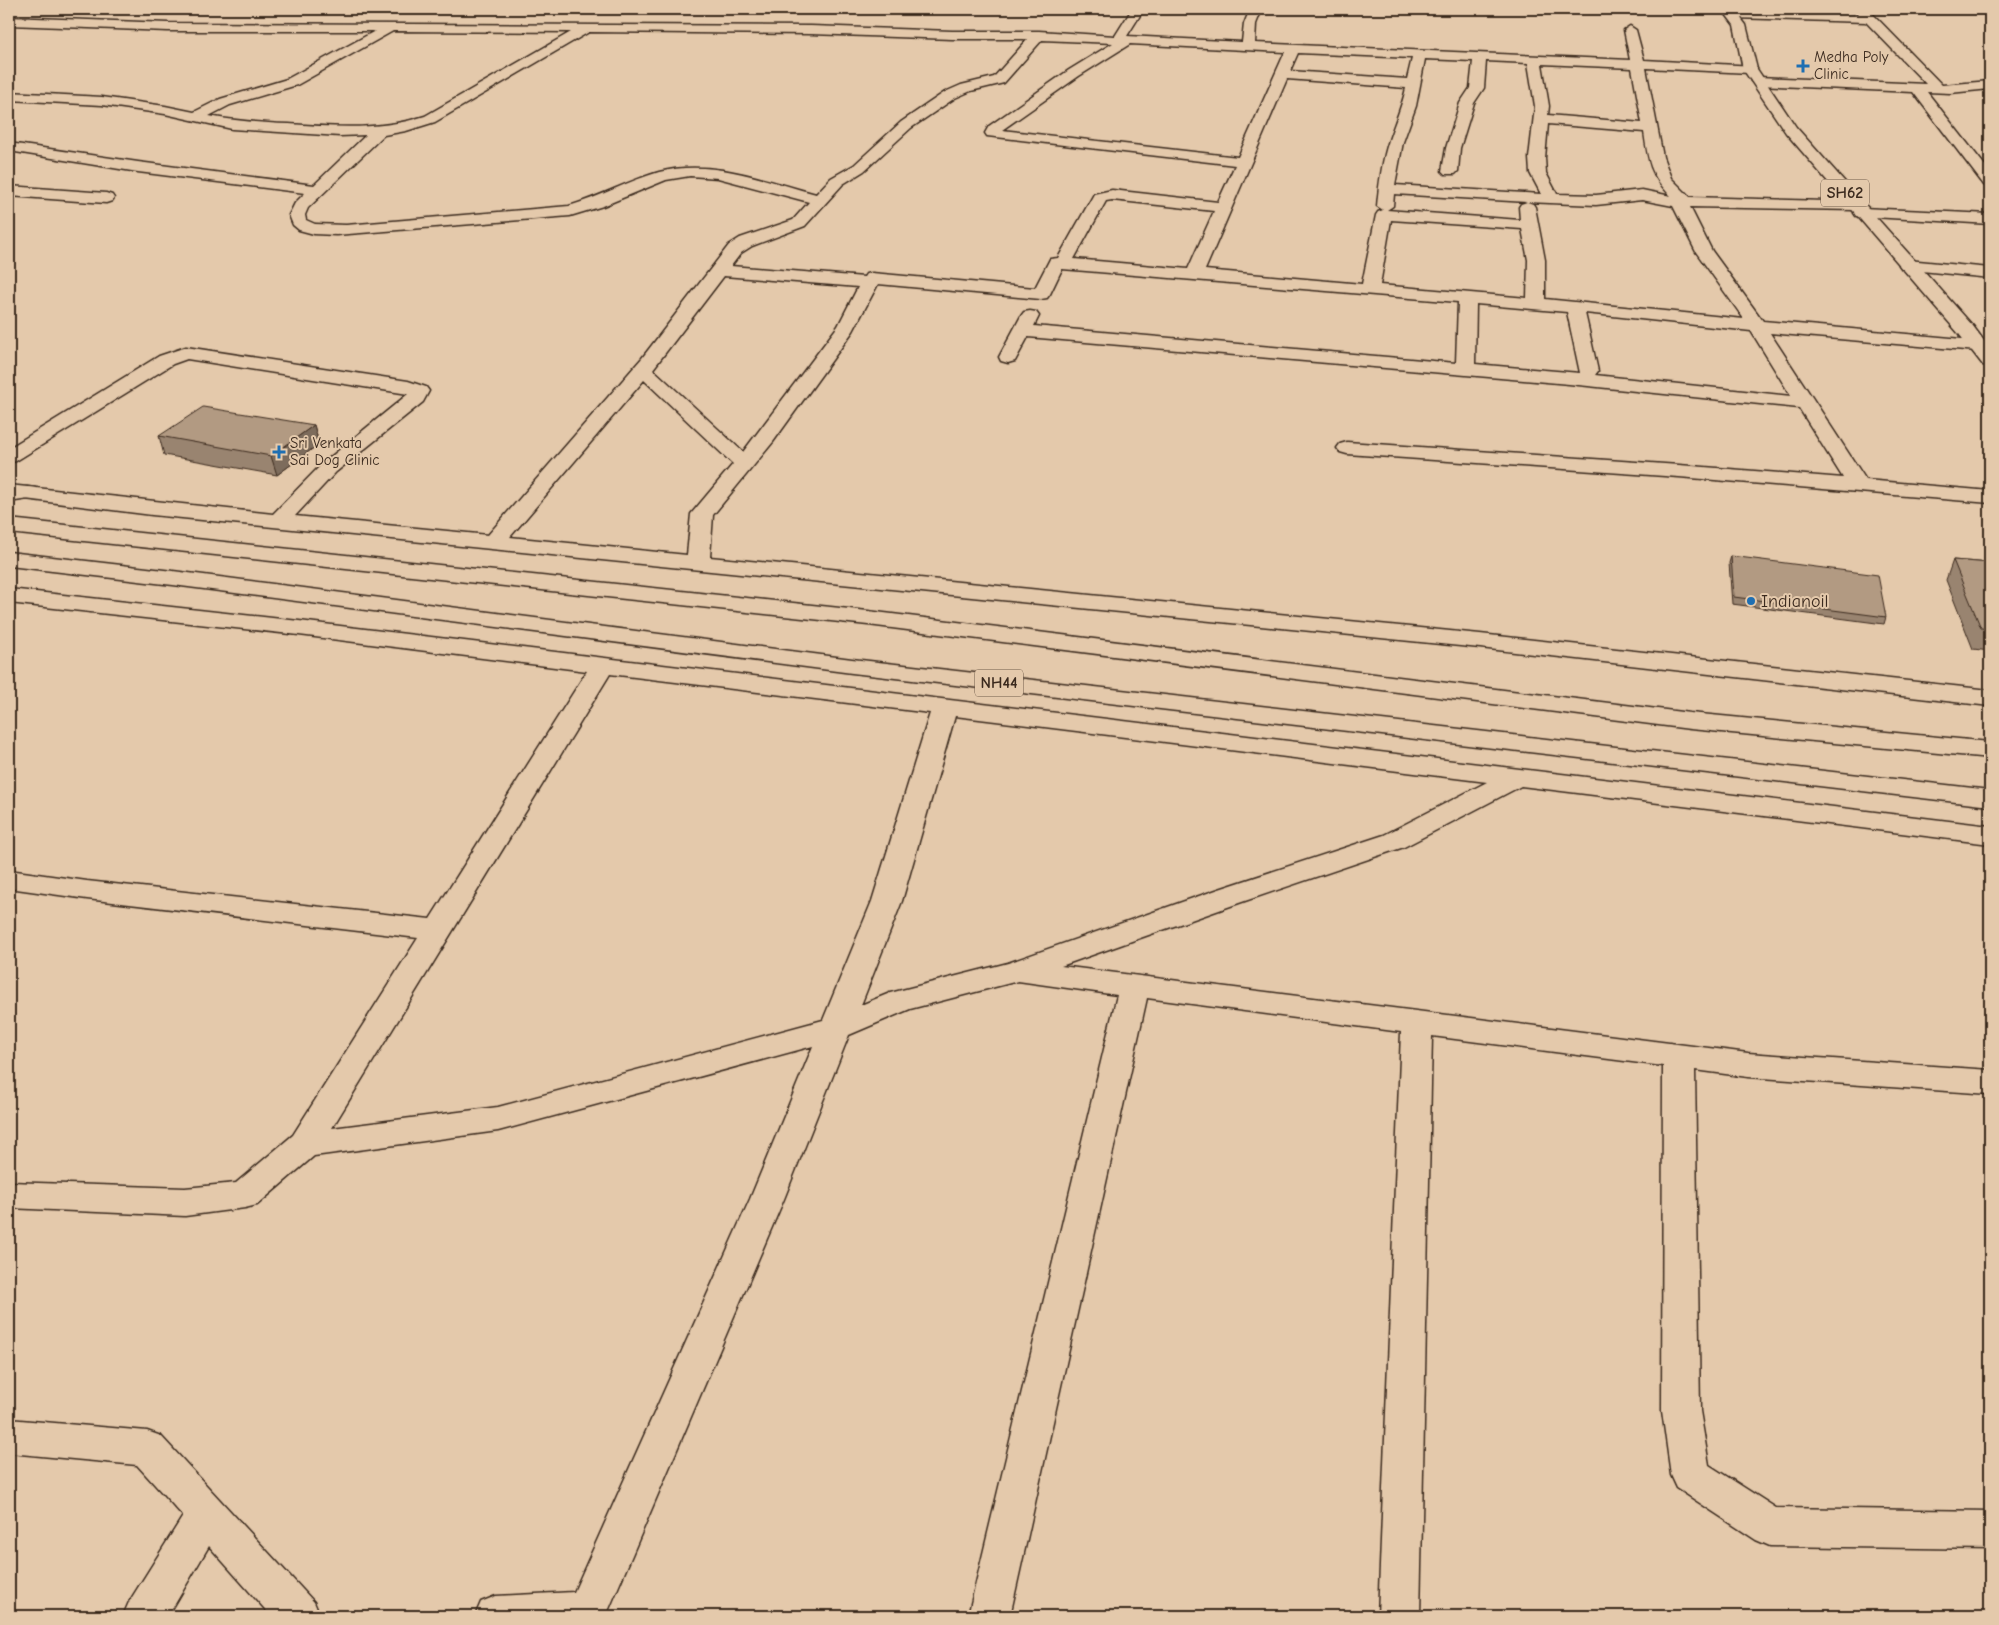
<svg xmlns="http://www.w3.org/2000/svg" width="1999" height="1625" font-family="'Comic Neue',sans-serif">
<style>
.lines{fill:none;stroke-linecap:round;stroke-linejoin:round}
.minor-casing{stroke:#3b2a1e;stroke-width:3}
.major-casing{stroke:#3b2a1e;stroke-width:3}
.highway-casing{stroke:#3b2a1e;stroke-width:3}
.minor{fill:#e4c9ab;fill-rule:evenodd}
.major{fill:#e4c9ab;fill-rule:evenodd}
.highway{fill:#e4c9ab;fill-rule:evenodd}
.wall{fill:#998470;stroke:#3b2a1e}
.shaded-wall{fill:#7d6c5b;stroke:#3b2a1e}
.building{fill:#b29a82;stroke:#3b2a1e}
.poi-dot{fill:#1f6fb2;stroke:#e4c9ab;stroke-width:2}
.labels{text-anchor:middle;dominant-baseline:central;stroke-width:4;stroke-linejoin:round;paint-order:stroke}
.far-poi-label{font-size:15px;fill:#3b2a1e;stroke:#e4c9ab;text-anchor:start}
.shield{fill:#e4c9ab;stroke:#6e5a48;stroke-width:1}
.shield-label{font-size:16px;font-weight:bold;fill:#3b2a1e}
.poi-label{font-size:18px;fill:#3b2a1e;stroke:#e4c9ab;text-anchor:start}
</style>
<rect width="100%" height="100%" fill="#e4c9ab"/>
<filter id="ink" filterUnits="userSpaceOnUse"><feTurbulence type="fractalNoise" baseFrequency=".02" numOctaves="2"/><feDisplacementMap in="SourceGraphic" scale="10" xChannelSelector="R" yChannelSelector="G"/><feConvolveMatrix kernelMatrix="1 2 1 2 8 2 1 2 1" color-interpolation-filters="sRGB"/></filter>
<g filter="url(#ink)">
<g class="lines">
<defs>
<path id="minor" d="M1132 9H1144L1127 36 1242 42 1244 24 1250 9H1262L1256 24 1255 43 1630 60 1624 30 1630 26 1636 30 1644 60 1755 66 1757 69 1750 73 1646 68 1663 157 1671 178 1690 197 1861 202 1863 205 1861 208 1855 210 1690 207 1712 251 1763 321 1984 341 1986 345 1984 349 1977 351 1770 333 1866 480 1990 491V503L1679 477 1347 454 1340 452 1337 448 1340 444 1347 442 1679 465 1843 478 1799 408 1569 384 1028 337 1015 361 1008 363 1001 361 999 357 1021 316 1024 312 1030 311 1036 312 1039 316 1034 326 1456 363 1458 302 1062 269 1050 294 1047 298 1041 299 878 284 853 331 773 442 713 515 710 557 1480 634 1990 690V706L1480 648 152 515 9 497V485L273 514 322 464 408 394 187 359 173 364 16 461 9 463V448L159 356 186 347 408 381 426 387 429 391 423 402 336 472 295 516 488 535 642 358 729 245 740 238 793 220 809 202 718 178 690 176 666 180 603 206 570 216 336 235 314 234 299 230 293 225 289 215 295 203 305 193 138 172 9 151V143L138 162 314 185 366 135 340 136 232 129 165 114 102 105 9 100V92L102 97 165 106 194 112 220 99 287 79 375 31H168L9 25V17L168 23 811 26 952 31H1039L1115 36ZM393 31 571 32 425 116C380 131 335 127 289 124 262 123 235 121 209 116L230 105 297 85ZM589 32 811 34 952 39H1028L994 77 961 85 945 92 901 122 854 165 831 178 816 194C766 181 711 158 659 172 628 181 600 197 569 206L346 225 315 224 306 220 305 215 308 208 384 135 406 131 435 122ZM1042 40 1113 43 1069 70 989 126 985 133 987 136 1235 165 1218 202 1112 190 1094 194 1058 258 1050 259 1035 288 872 273 866 274 864 277 731 266 741 253 752 246 805 226 843 184 864 171 911 128 955 98 971 91 1004 83ZM1130 44 1285 52 1238 157 1002 130 1079 76ZM1298 53 1412 58 1407 79 1290 71ZM1425 59 1473 61 1470 88 1460 103 1446 148 1442 171 1445 174H1455L1458 171 1460 148 1474 103 1484 88 1486 61 1528 63 1535 106 1529 158 1530 173 1541 194 1395 185 1403 142 1416 106ZM1542 64 1632 68 1642 123 1548 115 1549 106ZM1287 79 1406 88C1402 106 1395 122 1389 140 1382 161 1379 184 1377 206L1383 210 1378 212 1376 215 1362 284 1205 270ZM1548 124 1644 132C1648 160 1650 175 1671 196L1642 190 1596 195 1557 194 1546 173 1545 158ZM1394 194 1527 202 1521 204 1519 207 1520 220 1387 210 1393 206ZM1112 200 1214 211 1188 269 1074 259 1106 201ZM1642 200 1673 206 1696 252 1744 319 1545 299V260L1535 207 1533 204 1527 202 1596 205ZM1391 220 1522 229 1528 260 1527 298 1380 285ZM724 276 858 287 838 326 743 452 653 369ZM1476 304 1567 312 1580 373 1475 364ZM1585 313 1751 331 1791 396 1595 375 1598 371ZM644 380 733 464 691 514 687 555 510 537Z
M1855 9H1868L1942 85 1990 81V89L1950 93 1927 92 1990 172V187L1984 185 1913 92 1758 85 1751 81 1758 77 1926 84 1866 22 1732 18 1726 14 1732 10 1859 14Z
M9 186 106 193 112 195 114 198 112 201 106 203 9 196Z
M1862 208 1990 214V224L1856 216 1854 213 1856 210Z
M1908 260 1990 268V278L1902 269 1899 265 1902 261Z
M9 589 299 621 1990 826V844L1521 786 1404 847 1239 903 1061 966 1748 1053 1990 1070V1094L1748 1077 1695 1070 1700 1411 1709 1465 1776 1508 1990 1511V1549L1770 1546 1756 1540 1677 1488 1671 1475 1662 1411 1663 1066 1432 1036 1420 1616H1378L1401 1032 1147 998 1010 1616H968L1117 995 1018 981 910 1009 849 1035 784 1199 606 1616H475L481 1602 496 1596 574 1592 750 1199 813 1046 498 1131 314 1156 257 1205 245 1208 185 1216 9 1208V1182L185 1188 236 1183 293 1135 418 938 87 899 9 888V870L87 881 430 919 587 671 299 635 9 603ZM610 674 930 713 872 901 823 1020 498 1107 332 1128ZM955 716 1487 782 1384 835 1219 889 1008 963 890 993 861 1005 902 901Z
M9 1419 147 1431 161 1436 314 1602 320 1616H271L209 1546 168 1616H123L129 1602 183 1516 137 1465 9 1453Z"/>
<path id="major" d="M1722 9H1734L1746 25 1757 69 1796 127 1973 326 1990 349V367L1983 365 1959 334 1786 133 1743 69 1734 25Z"/>
<path id="highway" d="M27 487 35 488 38 493 35 498 9 502V490Z
M9 519 868 611 1690 713 1990 742V758L1690 729 868 625 9 533Z
M9 552 173 571 852 659 1990 790V806L852 673 173 585 9 566Z"/>
</defs>
<!-- minor casing -->
<use href="#minor" class="minor-casing"/>
<!-- major casing -->
<use href="#major" class="major-casing"/>
<!-- highway casing -->
<use href="#highway" class="highway-casing"/>
<!-- minor -->
<use href="#minor" class="minor"/>
<!-- major -->
<use href="#major" class="major"/>
<!-- highway -->
<use href="#highway" class="highway"/>
</g>
<!-- wall -->
<path class="wall" d="M314 425 319 444 277 475 164 455 159 436Z
M1731 556 1886 617 1884 624 1732 604 1729 563Z
M1953 560 1990 563V651L1973 649 1946 580Z"/>
<!-- shaded-wall -->
<path class="shaded-wall" d="M314 425 319 444 277 475 271 456Z"/>
<!-- building -->
<path class="building" d="M203 407 314 425 271 456 159 436Z
M1731 556 1878 575 1886 617 1734 597Z
M1953 560 1990 563V629L1981 628Z"/>
</g>
<!-- markers -->
<g class="poi-dot">
<path d="M1800.5 58.5h5v5h5v5h-5v5h-5v-5h-5v-5h5z"/>
<path d="M276.5 444.5h5v5h5v5h-5v5h-5v-5h-5v-5h5z"/>
<circle cx="1751" cy="601" r="5"/>
</g>
<g class="labels">
<!-- far-poi labels -->
<g class="far-poi-label">
<text x="1814" y="57">Medha Poly<tspan x="1814" dy="17">Clinic</tspan></text>
<text x="290" y="443">Sri Venkata<tspan x="290" dy="17">Sai Dog Clinic</tspan></text>
</g>
<!-- shield labels -->
<g class="shield">
<rect x="1821" y="179.5" width="48" height="27" rx="4"/>
<rect x="975" y="669.5" width="48" height="27" rx="4"/>
</g>
<g class="shield-label">
<text x="1845" y="193">SH62</text>
<text x="999" y="683">NH44</text>
</g>
<!-- poi labels -->
<g class="poi-label">
<text x="1761" y="601">Indianoil</text>
</g>
</g>
<!-- margin -->
<rect width="1999" height="1625" fill="none" stroke="#e4c9ab" stroke-width="30"/>
<rect x="15" y="15" width="1969" height="1595" fill="none" stroke="#3b2a1e" stroke-width="2" filter="url(#ink)"/>
</svg>
